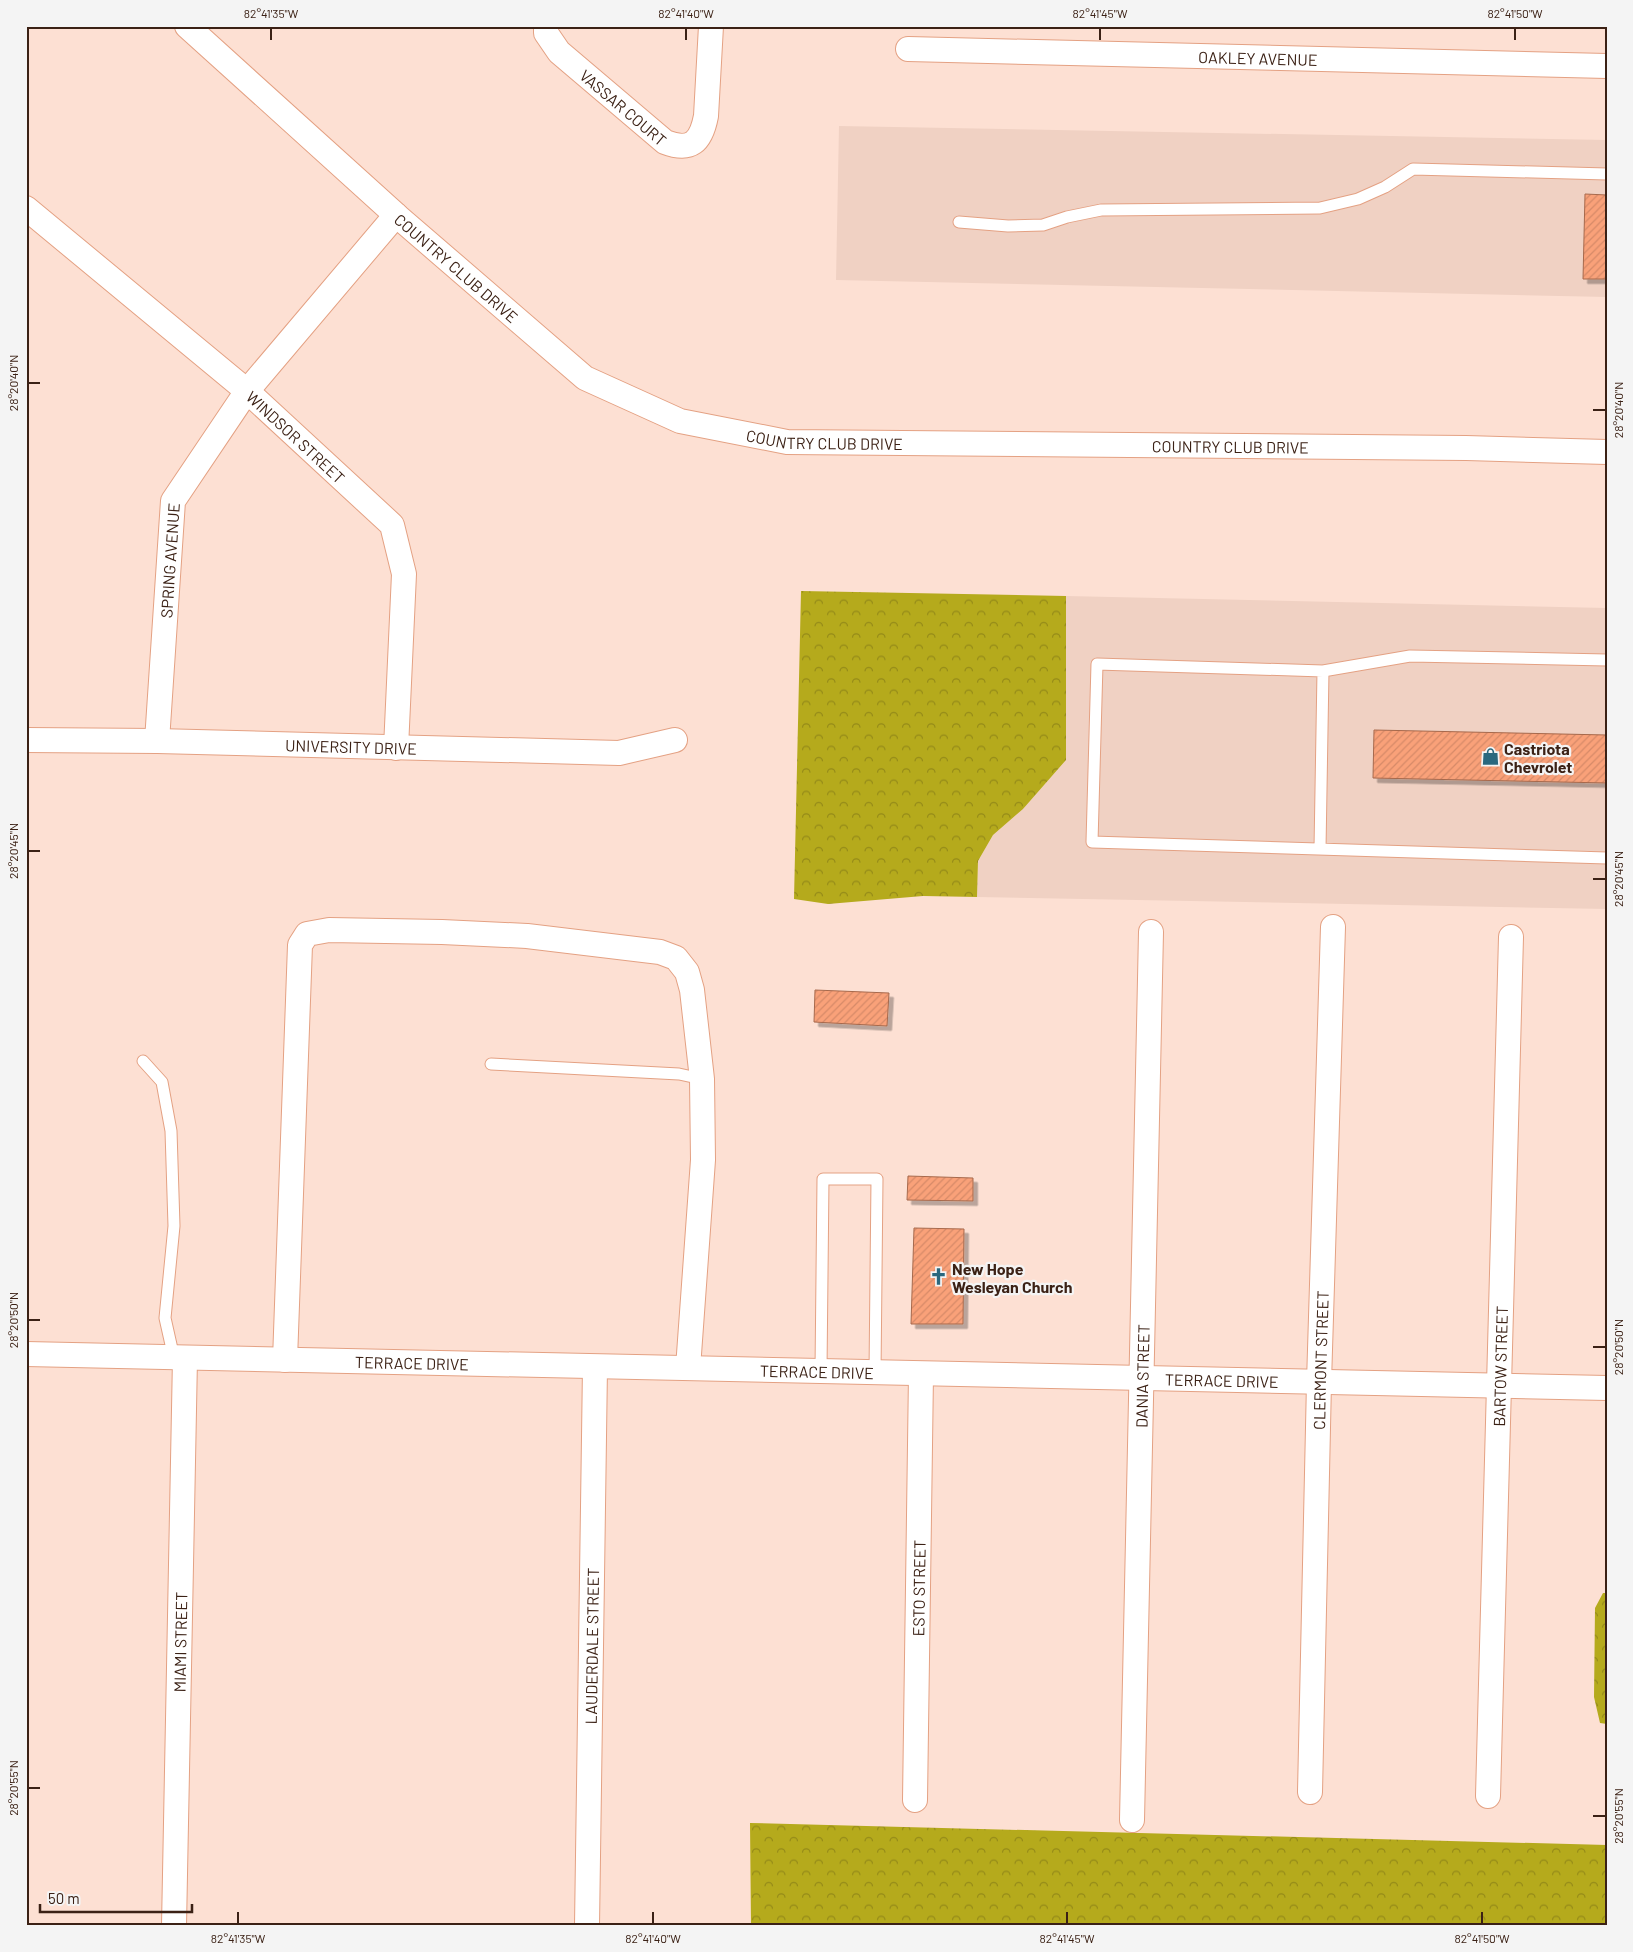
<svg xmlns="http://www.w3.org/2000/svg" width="1633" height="1952" font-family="Barlow,sans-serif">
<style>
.built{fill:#f0d1c3}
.forest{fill:url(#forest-crowns)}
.building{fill:url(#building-hatch);stroke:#a7694c;filter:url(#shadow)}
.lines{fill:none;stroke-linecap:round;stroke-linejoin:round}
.service-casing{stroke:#e4a183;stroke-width:13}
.minor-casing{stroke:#e4a183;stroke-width:26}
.service{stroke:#fff;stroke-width:11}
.minor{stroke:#fff;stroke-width:24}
.ticks{fill:none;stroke:#3b2115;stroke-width:2}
.labels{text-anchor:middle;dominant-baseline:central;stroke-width:4.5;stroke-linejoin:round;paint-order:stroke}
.street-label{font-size:16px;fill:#3b2115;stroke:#f4f4f4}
.poi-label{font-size:16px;font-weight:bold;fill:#3b2115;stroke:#f4f4f4;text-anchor:start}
.neatline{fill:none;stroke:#3b2115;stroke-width:2}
.ticks-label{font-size:12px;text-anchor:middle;fill:#3b2115}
</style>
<defs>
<pattern id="forest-crowns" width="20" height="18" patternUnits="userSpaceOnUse" patternTransform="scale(1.25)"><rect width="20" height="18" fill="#b5aa1c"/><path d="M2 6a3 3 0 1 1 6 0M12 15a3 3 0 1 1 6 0" fill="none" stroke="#948a18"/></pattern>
<pattern id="building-hatch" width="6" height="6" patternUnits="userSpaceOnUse" patternTransform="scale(1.25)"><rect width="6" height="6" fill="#f9a179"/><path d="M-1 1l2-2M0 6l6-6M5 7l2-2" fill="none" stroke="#d68a68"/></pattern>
<filter id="shadow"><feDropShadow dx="4.5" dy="4.5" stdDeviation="0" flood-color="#0004"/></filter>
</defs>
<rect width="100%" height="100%" fill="#fde0d3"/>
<!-- built -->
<path class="built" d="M839 126 1607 140V297L836 280Z
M1066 596 1607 608V909L977 897 978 861 993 835 1023 809 1066 760Z"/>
<!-- forest -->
<path class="forest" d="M801 591 1066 596V760L1023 809 993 835 978 861 977 897 923 896 828 904 794 899Z
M1603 1593H1607V1724L1600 1723 1594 1697 1595 1608Z
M750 1823 1607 1845V1926H751Z"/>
<!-- building -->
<path class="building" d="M1585 194 1607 195V279H1583Z
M1374 730 1607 735V783L1373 778Z
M815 990 889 993 887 1026 814 1022Z
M908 1176 973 1178V1201L907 1200Z
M914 1228 964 1229 963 1324H911Z"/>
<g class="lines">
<defs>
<path id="service" d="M959 222 1008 226 1043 225 1067 217 1101 210 1320 208 1358 199 1385 187 1413 169 1607 174
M1607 660 1410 656 1323 671 1097 664 1092 842 1607 858
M1320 849 1323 671
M143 1061 162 1082 171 1131 174 1226 165 1318 174 1358
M491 1064 679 1074 702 1079
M821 1371 823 1179H877L875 1373"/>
<g id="minor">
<path id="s1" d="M187 26 396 215 585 378 680 421 787 442 1466 448 1607 452"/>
<path id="s2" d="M546 26V33L559 52 665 142C691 152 701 142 706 116L711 26"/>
<path id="s3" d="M908 49 1607 66"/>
<path id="s4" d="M26 208 247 391 392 525 404 574 396 748"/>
<path id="s5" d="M26 740 157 741 619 753 675 740"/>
<path id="s6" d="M157 741 173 501 247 391 396 215"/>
<path id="s7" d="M26 1354 1607 1388"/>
<path d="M285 1360 300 945 307 934 329 930 442 932 527 936 660 952 676 958 687 972 692 990 702 1079 703 1160 688 1368"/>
<path id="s8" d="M1310 1792 1319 1382 1333 927"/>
<path id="s9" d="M1488 1796 1511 937"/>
<path id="s10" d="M915 1800 921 1374"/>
<path id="s11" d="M1132 1820 1151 932"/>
<path id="s12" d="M174 1926 185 1358"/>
<path id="s13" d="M587 1926 595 1367"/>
</g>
</defs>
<!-- service casing -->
<use href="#service" class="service-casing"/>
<!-- minor casing -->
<use href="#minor" class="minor-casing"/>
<!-- service -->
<use href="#service" class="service"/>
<!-- minor -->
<use href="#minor" class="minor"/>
</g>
<!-- ticks -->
<path class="ticks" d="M271 40V28M686 40V28M1100 40V28M1515 40V28M28 383H40M1593 410H1606M28 851H40M1593 879H1606M28 1320H40M1593 1347H1606M28 1788H40M1593 1816H1606M238 1924V1912M653 1924V1912M1067 1924V1912M1482 1924V1912"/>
<!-- icons -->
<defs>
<symbol id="shop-bare" viewBox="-9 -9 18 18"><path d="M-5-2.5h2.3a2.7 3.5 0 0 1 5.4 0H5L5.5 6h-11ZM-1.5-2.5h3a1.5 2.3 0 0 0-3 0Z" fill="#2a687e" stroke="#f4f4f4" stroke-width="2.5" paint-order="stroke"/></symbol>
<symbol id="church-bare" viewBox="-9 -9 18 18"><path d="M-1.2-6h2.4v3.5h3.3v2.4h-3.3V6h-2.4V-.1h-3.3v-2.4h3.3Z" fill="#2a687e" stroke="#f4f4f4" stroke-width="2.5" paint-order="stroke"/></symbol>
</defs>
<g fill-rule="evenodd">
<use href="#shop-bare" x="1478" y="744" width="25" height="25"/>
<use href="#church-bare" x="926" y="1264" width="25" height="25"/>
</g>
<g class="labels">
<!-- street labels -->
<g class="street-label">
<text stroke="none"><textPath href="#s3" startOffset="350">OAKLEY AVENUE</textPath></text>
<text stroke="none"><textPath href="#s2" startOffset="115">VASSAR COURT</textPath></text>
<text stroke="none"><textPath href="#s1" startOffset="362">COUNTRY CLUB DRIVE</textPath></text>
<text stroke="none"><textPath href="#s4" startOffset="354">WINDSOR STREET</textPath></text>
<text stroke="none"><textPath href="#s1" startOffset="782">COUNTRY CLUB DRIVE</textPath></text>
<text stroke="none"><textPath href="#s1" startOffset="1188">COUNTRY CLUB DRIVE</textPath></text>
<text stroke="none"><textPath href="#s6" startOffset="181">SPRING AVENUE</textPath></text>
<text stroke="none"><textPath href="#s5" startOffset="325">UNIVERSITY DRIVE</textPath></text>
<text stroke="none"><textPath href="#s8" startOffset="432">CLERMONT STREET</textPath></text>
<text stroke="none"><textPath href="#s7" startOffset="386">TERRACE DRIVE</textPath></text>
<text stroke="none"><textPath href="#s9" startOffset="430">BARTOW STREET</textPath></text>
<text stroke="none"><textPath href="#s7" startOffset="791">TERRACE DRIVE</textPath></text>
<text stroke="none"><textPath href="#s11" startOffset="444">DANIA STREET</textPath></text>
<text stroke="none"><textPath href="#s7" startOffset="1196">TERRACE DRIVE</textPath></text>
<text stroke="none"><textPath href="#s10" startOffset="212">ESTO STREET</textPath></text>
<text stroke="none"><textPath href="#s12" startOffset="284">MIAMI STREET</textPath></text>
<text stroke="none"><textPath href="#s13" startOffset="280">LAUDERDALE STREET</textPath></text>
</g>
<!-- poi labels -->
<g class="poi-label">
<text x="1504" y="748">Castriota<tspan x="1504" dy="18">Chevrolet</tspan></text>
<text x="952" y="1268">New Hope<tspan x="952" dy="18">Wesleyan Church</tspan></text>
</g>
</g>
<!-- border -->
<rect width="1633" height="1952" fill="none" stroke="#f4f4f4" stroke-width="55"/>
<!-- scale -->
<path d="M40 1904v8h152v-8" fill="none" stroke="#3b2115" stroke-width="2.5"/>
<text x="48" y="1904" font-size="15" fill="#3b2115" stroke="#f4f4f4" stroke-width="4" paint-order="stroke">50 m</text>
<rect x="28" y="28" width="1578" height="1896" class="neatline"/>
<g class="ticks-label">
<text x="271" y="18">82°41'35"W</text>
<text x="686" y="18">82°41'40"W</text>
<text x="1100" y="18">82°41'45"W</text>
<text x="1515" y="18">82°41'50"W</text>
<text transform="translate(14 383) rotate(-90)" y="4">28°20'40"N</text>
<text transform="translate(1619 410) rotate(-90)" y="4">28°20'40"N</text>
<text transform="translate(14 851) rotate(-90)" y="4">28°20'45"N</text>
<text transform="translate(1619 879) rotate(-90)" y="4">28°20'45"N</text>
<text transform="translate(14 1320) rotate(-90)" y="4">28°20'50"N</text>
<text transform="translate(1619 1347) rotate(-90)" y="4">28°20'50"N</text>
<text transform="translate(14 1788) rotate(-90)" y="4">28°20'55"N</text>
<text transform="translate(1619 1816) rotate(-90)" y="4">28°20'55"N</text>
<text x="238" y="1943">82°41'35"W</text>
<text x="653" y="1943">82°41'40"W</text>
<text x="1067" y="1943">82°41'45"W</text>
<text x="1482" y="1943">82°41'50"W</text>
</g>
</svg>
